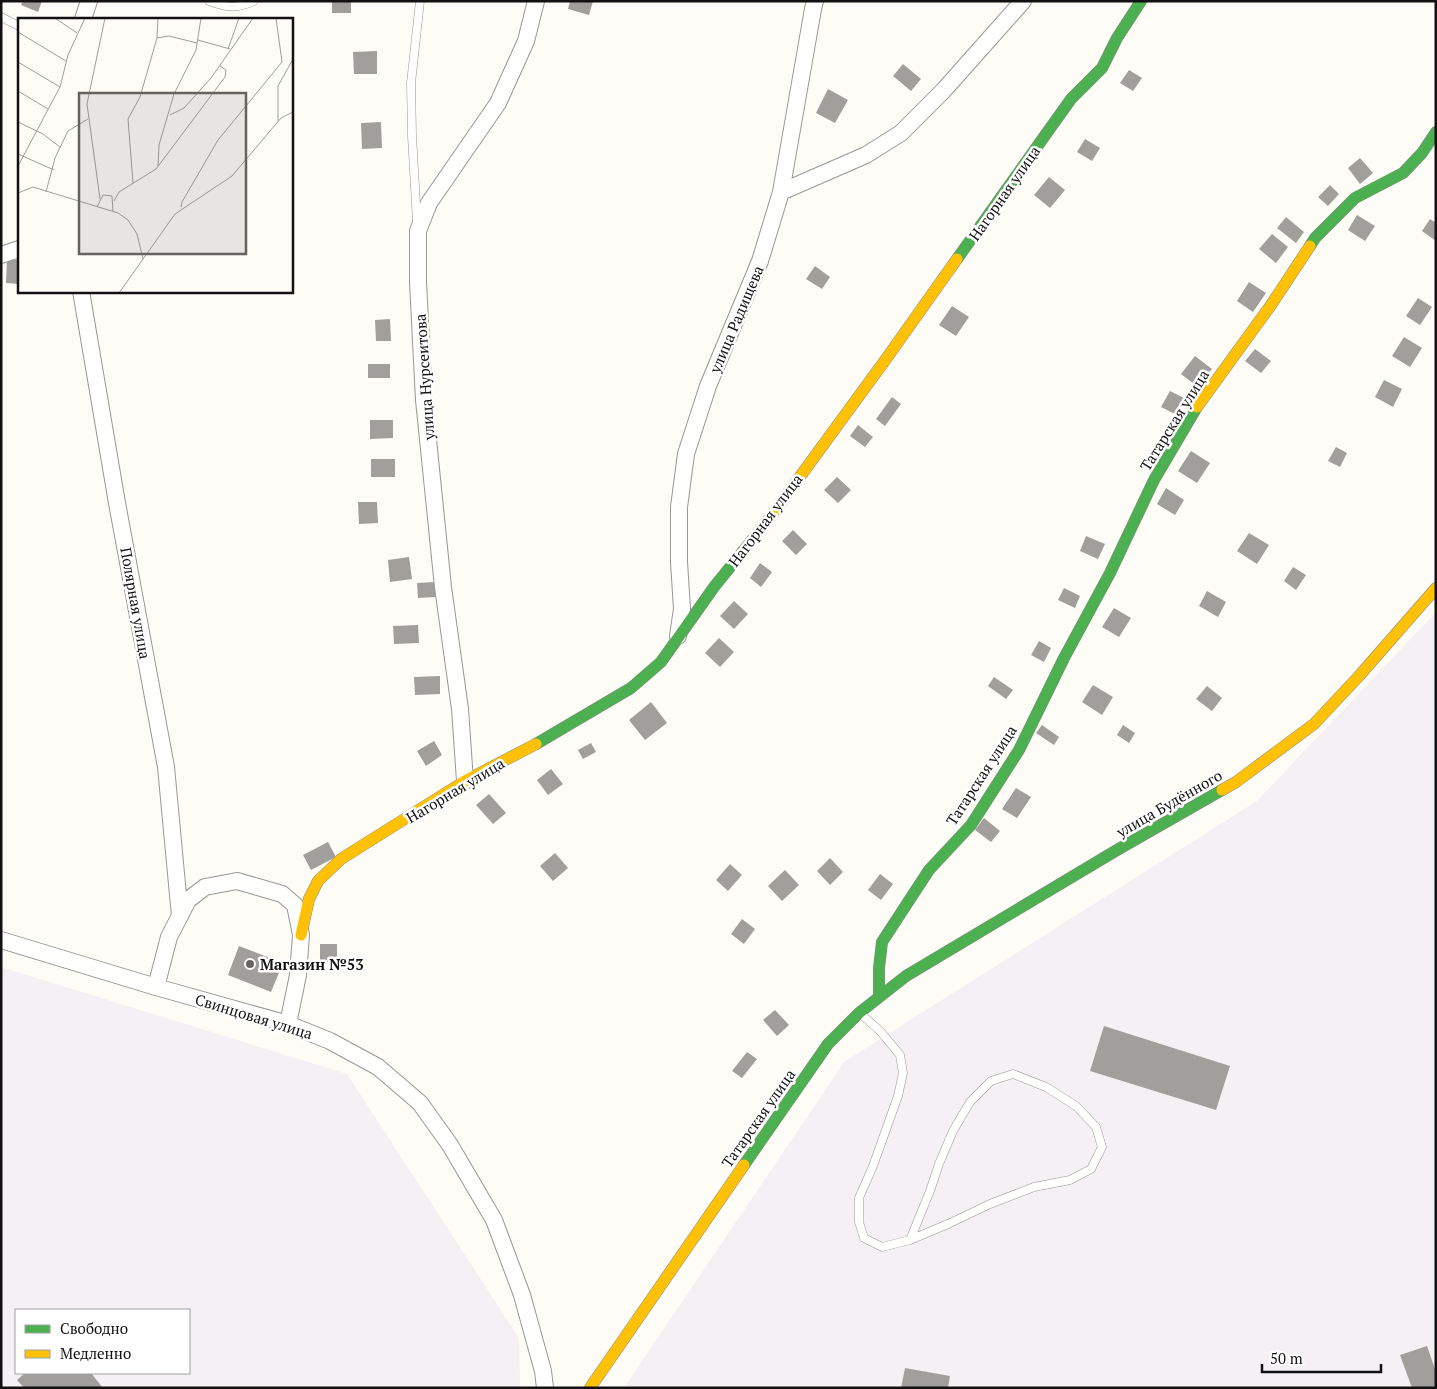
<svg xmlns="http://www.w3.org/2000/svg" width="1437" height="1389" font-family="'PT Serif',serif">
<style>
.industrial{fill:#f5f0f3;fill-rule:evenodd}
.building{fill:#a19f9c}
.lines{fill:none;stroke-linecap:round;stroke-linejoin:round}
.lane-casing{stroke:#979795;stroke-width:9}
.street-casing{stroke:#979795;stroke-width:18}
.fast-casing{stroke:#8e8d8b;stroke-width:12}
.slow-casing{stroke:#8e8d8b;stroke-width:12}
.lane{stroke:#fffffe;stroke-width:8}
.street{stroke:#fffffe;stroke-width:16}
.fast{stroke:#4caf50;stroke-width:11}
.slow{stroke:#ffc107;stroke-width:11}
.poi-dot{fill:#646362;stroke:#fff;stroke-width:2}
.labels{text-anchor:middle;dominant-baseline:central;stroke-width:5;stroke-linejoin:round;paint-order:stroke}
.street-label{font-size:15px;fill:#111;stroke:#fff}
.poi-label{font-size:15px;font-weight:bold;fill:#111;stroke:#fff;text-anchor:start}
.inset-road{fill:none;stroke:#9f9e9b;stroke-width:1}
.view{fill:#646362;fill-opacity:0.15;stroke:#646362;stroke-width:2.5}
.inset-edge{fill:none;stroke:#111;stroke-width:2.5}
</style>
<rect width="100%" height="100%" fill="#fdfcf7"/>
<!-- industrial -->
<path class="industrial" d="M1436 612V1388H624L844 1062 1257 801Z
M1 967 347 1074 519 1338 520 1388H1ZM16 1310H189V1373H16Z"/>
<!-- building -->
<path class="building" d="M23 1H42L38 12 21 5Z
M332 1H351V13H332Z
M570 1H593L589 15 568 9Z
M377 51V74H354L353 52Z
M903 64 921 79 911 91 893 76Z
M1129 70 1142 78 1133 91 1120 83Z
M828 89 848 100 835 123 816 113Z
M381 122 382 148 362 149 361 123Z
M1085 139 1100 148 1092 161 1077 152Z
M1360 158 1373 173 1360 184 1348 168Z
M1049 177 1065 190 1050 208 1034 195Z
M1330 185 1339 194 1328 206 1318 197Z
M1357 215 1375 226 1365 241 1348 230Z
M1286 217 1304 232 1296 243 1277 228Z
M1430 219 1436 223V241L1422 231Z
M1272 234 1288 247 1276 263 1259 249Z
M7 260H19V284L6 283Z
M815 266 830 277 822 289 806 279Z
M1249 282 1266 293 1253 312 1237 301Z
M1418 298 1432 307 1420 325 1406 316Z
M952 306 969 317 956 336 939 325Z
M390 319 391 341H376L375 320Z
M1404 337 1422 348 1410 367 1392 356Z
M1255 349 1271 361 1261 373 1245 361Z
M1195 356 1212 369 1198 387 1181 374Z
M368 364H390V378H368Z
M1384 380 1402 389 1393 407 1375 397Z
M1170 391 1186 399 1177 415 1161 407Z
M892 397 901 404 885 426 876 419Z
M370 420H393V438L370 439Z
M858 425 873 437 865 447 850 436Z
M1336 447 1347 453 1340 467 1328 461Z
M1191 451 1210 463 1197 483 1178 471Z
M371 459H395V477H371Z
M837 477 851 490 838 503 824 490Z
M1166 488 1184 500 1175 515 1157 504Z
M358 502H377L378 523 359 524Z
M793 530 807 544 796 555 782 541Z
M1249 533 1269 545 1257 564 1237 551Z
M1086 536 1105 544 1098 559 1080 551Z
M409 557 412 579 390 582 388 560Z
M760 563 772 572 761 587 750 578Z
M1293 567 1306 575 1296 590 1284 581Z
M435 582 436 597 418 598 417 583Z
M1064 588 1080 596 1075 608 1058 600Z
M1207 591 1226 602 1218 617 1199 606Z
M734 601 748 614 734 629 720 616Z
M1114 608 1131 618 1119 637 1102 627Z
M418 625 419 643 394 644 393 626Z
M719 638 734 652 720 667 705 653Z
M1039 641 1051 648 1044 662 1031 655Z
M440 676V694L415 695 414 677Z
M994 677 1013 690 1006 699 988 686Z
M1093 685 1113 697 1102 715 1082 702Z
M1207 686 1222 698 1212 711 1196 699Z
M651 702 667 723 645 740 629 720Z
M1042 725 1059 737 1054 745 1036 733Z
M1123 725 1135 733 1129 743 1117 735Z
M434 741 442 755 426 766 417 751Z
M591 743 596 752 583 759 578 750Z
M551 769 563 784 548 795 537 780Z
M1016 788 1031 797 1017 818 1002 809Z
M489 794 506 813 493 824 476 805Z
M984 818 1000 831 991 842 975 830Z
M328 842 336 857 311 870 303 855Z
M555 853 568 868 553 881 540 866Z
M830 858 843 872 830 885 817 871Z
M730 864 742 875 728 891 716 880Z
M785 870 799 885 782 901 768 886Z
M880 874 893 884 881 900 868 890Z
M742 919 755 929 744 944 731 934Z
M320 944H337V962H320Z
M239 946 283 963 271 992 228 975Z
M775 1010 789 1025 777 1036 763 1020Z
M1104 1026 1230 1066 1216 1110 1090 1071Z
M747 1052 757 1059 742 1078 732 1071Z
M1427 1346 1436 1372V1388H1412L1400 1355Z
M905 1368 950 1376 948 1388H901Z
M25 1373H91L103 1388H24L17 1380Z"/>
<g class="lines">
<defs>
<path id="lane" d="M209 1C228 8 236 9 254 1
M1 17 19 26
M417 221 412 136 411 83 420 1
M861 1014 881 1032 900 1055 903 1073 898 1096 873 1166 859 1198V1222L864 1238 882 1247 910 1240 948 1224 990 1204 1034 1187 1070 1180 1091 1169 1102 1147 1096 1127 1076 1106 1046 1087 1013 1074 991 1081 970 1102 953 1131 939 1164 930 1191 910 1240"/>
<path id="street" d="M83 19 89 1
M781 192 866 155 901 133 943 91 1023 1
M1 255 19 249
M81 291 117 503 166 767 180 916
M678 636 682 609 679 562V507L686 454 708 386 760 261 781 192 813 9 815 1
M465 781 460 709 443 587 424 400 418 282V231L429 203 498 103 526 41 536 1
M1 940 156 987 288 1024 330 1041 378 1067 420 1103 450 1145 494 1220 522 1295 543 1371 545 1388
M156 987 169 937 188 900 205 887 237 881 282 894 295 905 301 935 298 975 288 1024"/>
<path id="fast" d="M1310 246 1315 238 1355 198 1403 173 1422 153 1436 132
M957 259 1071 99 1102 68 1117 38 1141 1
M536 744 631 688 661 662 714 587 769 519
M879 997V968L882 942 929 870 971 825 1019 750 1064 658 1110 573 1154 480 1197 407
M744 1165 828 1044 859 1013 906 976 1117 850 1222 790"/>
<path id="slow" d="M1197 407 1271 305 1310 246
M769 519 886 359 957 259
M1222 790 1236 782 1314 724 1359 676 1436 588
M301 935 309 899 318 881 341 859 465 781 536 744
M590 1388 744 1165"/>
</defs>
<!-- lane casing -->
<use href="#lane" class="lane-casing"/>
<!-- street casing -->
<use href="#street" class="street-casing"/>
<!-- fast casing -->
<use href="#fast" class="fast-casing"/>
<!-- slow casing -->
<use href="#slow" class="slow-casing"/>
<!-- lane -->
<use href="#lane" class="lane"/>
<!-- street -->
<use href="#street" class="street"/>
<!-- fast -->
<use href="#fast" class="fast"/>
<!-- slow -->
<use href="#slow" class="slow"/>
</g>
<!-- markers -->
<circle class="poi-dot" cx="250" cy="964" r="5"/>
<g class="labels">
<!-- street labels -->
<g class="street-label">
<text transform="translate(1004 193) rotate(-55)">Нагорная улица</text>
<text transform="translate(736 319) rotate(-67)">улица Радищева</text>
<text transform="translate(424 377) rotate(-94)">улица Нурсеитова</text>
<text transform="translate(1174 420) rotate(-58)">Татарская улица</text>
<text transform="translate(765 520) rotate(-53)">Нагорная улица</text>
<text transform="translate(136 603) rotate(80)">Полярная улица</text>
<text transform="translate(981 775) rotate(-57)">Татарская улица</text>
<text transform="translate(455 790) rotate(-31)">Нагорная улица</text>
<text transform="translate(1169 803) rotate(-30)">улица Будённого</text>
<text transform="translate(254 1016) rotate(17)">Свинцовая улица</text>
<text transform="translate(758 1118) rotate(-55)">Татарская улица</text>
</g>
<!-- poi labels -->
<g class="poi-label">
<text x="260" y="964">Магазин №53</text>
</g>
</g>
<!-- overview -->
<g transform="translate(18 18)">
<rect width="275" height="275" fill="#fdfcf7"/>
<path class="inset-road" d="M37 0 59 15M0 14 48 43M139 20 151 18 179 25M180 22 212 31M210 31 221 0M0 44 42 69M0 73 30 91M152 97 166 90 193 60 235 0M260 103V68L275 41M0 104 25 116 42 129M0 136 36 152M0 148 42 69 50 37 67 0M140 148 141 127 156 76 178 32 183 0M115 165 110 101 122 79 139 20 140 0M28 174 37 140 50 113 70 101M0 175 15 169 100 195 110 202 119 216 125 241M82 181 69 86 87 0M96 183 101 174 138 151 207 59 208 52 202 48M79 189 85 177 94 178 95 193M163 189 164 184 200 122 264 44 258 0M101 275 157 196 214 158 263 100 275 94"/>
<path class="view" d="M61 75H228V236H61Z"/>
<rect width="275" height="275" class="inset-edge"/>
</g>
<!-- border -->
<rect width="1437" height="1389" fill="none" stroke="#111111" stroke-width="5"/>
<!-- legend -->
<rect x="15" y="1309" width="175" height="65" fill="#ffffff" stroke="#a0a0a0"/>
<rect x="25" y="1325" width="25" height="8" fill="#4caf50" stroke="#a0a0a0"/>
<text x="60" y="1334" font-size="15" fill="#111111">Свободно</text>
<rect x="25" y="1350" width="25" height="8" fill="#ffc107" stroke="#a0a0a0"/>
<text x="60" y="1359" font-size="15" fill="#111111">Медленно</text>
<!-- scale -->
<path d="M1262 1364v8h119v-8" fill="none" stroke="#111111" stroke-width="2.5"/>
<text x="1270" y="1364" font-size="15" fill="#111111" stroke="#ffffff" stroke-width="4" paint-order="stroke">50 m</text>
</svg>
